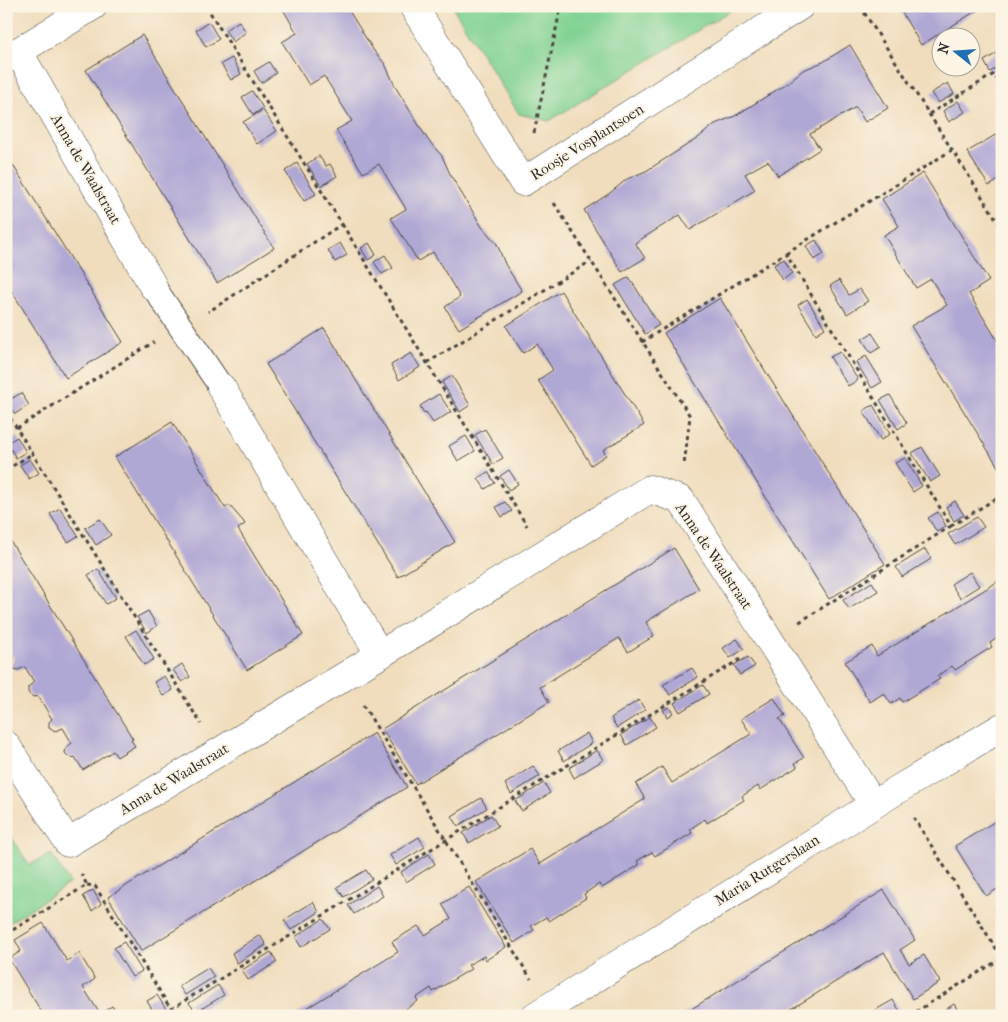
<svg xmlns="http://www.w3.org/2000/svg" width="1008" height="1022" font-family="'IM FELL French Canon',serif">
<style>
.green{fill:#80d293;stroke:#567e5f}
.building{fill:#b0a8d4}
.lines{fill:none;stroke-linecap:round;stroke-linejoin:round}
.pedestrian-casing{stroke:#494641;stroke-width:26}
.minor-casing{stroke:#494641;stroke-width:29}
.path{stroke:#494641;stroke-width:3;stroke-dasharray:4 4;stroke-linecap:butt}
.pedestrian{stroke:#fff;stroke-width:24}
.minor{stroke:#fff;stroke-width:28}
.labels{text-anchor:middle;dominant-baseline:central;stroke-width:4;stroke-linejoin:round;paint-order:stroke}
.street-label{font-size:15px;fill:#2b2b2b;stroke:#fcf5e5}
</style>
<rect width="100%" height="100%" fill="#fcf5e5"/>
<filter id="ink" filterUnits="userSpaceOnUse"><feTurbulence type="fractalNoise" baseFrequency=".02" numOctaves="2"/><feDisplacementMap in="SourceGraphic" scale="10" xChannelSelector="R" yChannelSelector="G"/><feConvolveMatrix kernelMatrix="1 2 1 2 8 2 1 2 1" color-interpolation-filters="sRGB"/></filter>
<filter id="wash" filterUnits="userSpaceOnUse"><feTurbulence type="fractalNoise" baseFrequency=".0096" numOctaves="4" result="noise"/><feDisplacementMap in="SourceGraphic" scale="20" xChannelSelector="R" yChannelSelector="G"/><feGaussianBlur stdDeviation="1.12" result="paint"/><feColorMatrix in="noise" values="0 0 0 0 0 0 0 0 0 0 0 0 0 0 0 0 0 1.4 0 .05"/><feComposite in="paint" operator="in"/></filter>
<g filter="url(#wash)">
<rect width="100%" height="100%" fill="#f0ddbd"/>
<!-- green -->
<path class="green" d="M452 6H738L549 121 519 114Z
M6 828 29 865 51 854 70 883 6 925Z"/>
<g id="blocks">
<!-- building -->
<path class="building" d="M281 6H346L374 51 385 64 396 88 428 140 442 156 451 176 482 227 497 244 505 264 522 291 459 329 445 307 460 297 433 252 418 261 391 218 406 209 379 164 363 173 336 130 352 121 324 76 309 85 282 42 297 33Z
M898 6H984L921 45Z
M239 21 246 32 233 42 225 30Z
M209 22 219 39 206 47 196 30Z
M142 35 274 248 217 283 86 70Z
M850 45 888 108 865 122 856 107 810 134 820 149 778 176 768 161 745 174 755 190 690 230 680 215 635 243 645 258 622 272 584 210 610 193 627 179 646 171 698 138 715 124 735 116 786 84 803 70 823 62Z
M1002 50V65L990 72 984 61Z
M232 58 241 74 231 80 221 64Z
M269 62 276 73 261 83 254 71Z
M1002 74V89L995 78Z
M948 83 954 94 938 103 931 93Z
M252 91 263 108 253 115 242 97Z
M958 101 965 112 949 122 943 111Z
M263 110 277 131 257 144 243 122Z
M1002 131V178L989 186 967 152Z
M6 154 123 342 66 378 6 282Z
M319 156 326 166 330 164 337 176 321 186 307 164Z
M297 163 316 194 304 201 285 171Z
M923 173 989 281 969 294 1002 348V473L911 326 947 305 931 279 916 288 884 235 899 226 882 199Z
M816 240 824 254 814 260 806 246Z
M340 243 347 255 335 262 328 250Z
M369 243 376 255 368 260 361 248Z
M385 255 393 268 382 274 374 262Z
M784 259 792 273 783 280 774 265Z
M629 277 659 325 645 334 615 285Z
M839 280 849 295 860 289 868 301 847 314 830 286Z
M561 291 644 425 603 450 606 455 591 465 538 380 553 370 537 344 523 353 506 326Z
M720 298 885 564 829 599 664 333Z
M807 299 825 328 816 334 798 305Z
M324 328 455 542 398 577 266 364Z
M872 333 881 347 871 353 862 339Z
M840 352 858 380 848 386 830 357Z
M411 353 420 367 399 380 391 365Z
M866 356 882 382 872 388 856 362Z
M452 376 470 405 460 412 442 382Z
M21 393 29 405 15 414 6 402Z
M439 394 451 412 433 423 426 412 424 413 420 406Z
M890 395 907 423 898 429 880 400Z
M873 405 890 434 881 440 863 411Z
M172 422 225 508 229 505 243 521 245 524 238 529 303 635 247 670 115 457Z
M485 429 503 458 493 464 475 435Z
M466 436 475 451 458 461 449 446Z
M17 437 26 452 16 458 7 443Z
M922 447 940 476 930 482 912 453Z
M905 458 922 486 913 492 895 463Z
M30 459 39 473 29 479 20 465Z
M509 470 518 484 509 490 500 476Z
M488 472 495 483 485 489 478 478Z
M955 501 964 515 954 521 946 507Z
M505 502 512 511 502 517 496 507Z
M60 508 78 536 68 542 50 514Z
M938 512 946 526 937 532 928 518Z
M977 517 984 527 955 545 948 534Z
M100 519 111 535 96 545 85 528Z
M6 534 133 739 131 740 135 746 117 757 113 751 83 770 75 757 72 758 68 756 65 753 66 748 72 743 63 728 55 731 49 727V722L52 719 38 696 34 697 30 695 28 692V687L34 682 25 667 18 670 14 669 11 665 14 658 6 645Z
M674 548 699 589 646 622 654 636 628 652 619 638 540 687 549 702 416 784 382 729Z
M925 549 931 559 902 577 896 567Z
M98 569 116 598 106 604 88 575Z
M970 572 979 586 960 598 951 584Z
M1002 579V635L990 643 992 647 955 670 952 666 937 676 940 679 902 702 900 698 891 704 884 693 870 702 845 662 872 646 877 656Z
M872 582 878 591 849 609 843 600Z
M148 611 157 626 147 633 137 617Z
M136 630 154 659 144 665 126 636Z
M737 639 744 649 730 658 723 648Z
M748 657 755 666 740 675 734 665Z
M182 664 190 677 182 682 173 670Z
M692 668 698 677 670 695 663 685Z
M164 676 173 690 163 696 154 682Z
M703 685 709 694 680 712 674 703Z
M774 698 785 716 779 719 804 758 795 763 797 767 760 790 758 786 742 796 744 800 707 823 705 819 690 829 692 833 655 856 652 852 637 861 639 865 602 888 599 884 584 894 586 898 549 921 546 917 531 926 534 930 514 943 476 882 530 849 540 864 645 799 636 784 662 767 672 783 751 734 741 719Z
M639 700 645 710 617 728 611 718Z
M669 707 673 713 667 717 663 710Z
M650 717 656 727 627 745 621 735Z
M374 733 407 787 141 951 108 897Z
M587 733 592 743 564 761 558 751Z
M597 750 603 760 574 778 569 768Z
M533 766 540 776 511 794 505 784Z
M544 783 550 793 522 811 515 801Z
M481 798 487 808 458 826 452 816Z
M491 815 498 826 469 843 463 833Z
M1002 817V886L986 896 955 846Z
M419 837 425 847 396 865 390 855Z
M429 854 435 864 406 882 401 872Z
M366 870 372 879 344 897 337 887Z
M377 886 383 896 354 914 348 905Z
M469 887 506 947 486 960 484 956 468 965 471 969 433 992 431 988 416 998 418 1001 395 1016H294L398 952 392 942 418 926 425 935 451 919 442 904Z
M93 890 101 904 92 911 83 896Z
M884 890 915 940 900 950 909 964 924 955 940 982 913 999 884 952 780 1016H680Z
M313 902 319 912 291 930 284 920Z
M1002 905V921L995 910Z
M323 919 330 929 301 947 295 937Z
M43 923 67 961 79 953 95 979 83 987 100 1014 112 1006 118 1016H44L9 959 21 951 15 940Z
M260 935 266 945 237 963 232 953Z
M124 942 142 971 132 977 114 948Z
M271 952 277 962 248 980 242 970Z
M208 968 214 977 185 995 179 986Z
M218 985 224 995 196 1012 189 1003Z
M157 995 166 1009 170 1016H156L147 1001Z
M893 1000 903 1016H874L872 1012Z
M954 1004 961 1016H936Z"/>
</g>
</g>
<g filter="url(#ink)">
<use href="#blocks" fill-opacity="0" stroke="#494641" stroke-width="1"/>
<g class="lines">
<defs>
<path id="pedestrian" d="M153 286 221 387"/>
<path id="minor" d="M413 6 523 182 800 6
M18 51 153 286
M6 59 93 6
M221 387 380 655
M6 745 68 843 345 676 650 489 681 500 873 804
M535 1016 897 790 1002 727"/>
</defs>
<!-- pedestrian casing -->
<use href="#pedestrian" class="pedestrian-casing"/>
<!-- minor casing -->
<use href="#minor" class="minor-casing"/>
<!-- path -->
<path class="path" d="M206 6 342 224 208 312
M860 6 1002 228
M929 114 1002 69
M534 133 561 6
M554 203 690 416 684 465
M342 224 527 526
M786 253 952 150
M642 342 786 253 951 526 798 623
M427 363 591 261
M6 411 201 724
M17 428 154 342
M6 470 32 454
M951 526 1002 495
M363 705 531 979
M87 885 95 886 175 1016
M6 934 87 885 81 874
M6 1005 13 1016
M171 1009 742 658
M909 1016 1002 958 914 818"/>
<!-- pedestrian -->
<use href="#pedestrian" class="pedestrian"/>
<!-- minor -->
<use href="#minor" class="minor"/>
</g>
</g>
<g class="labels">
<!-- street labels -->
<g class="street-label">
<text transform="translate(587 142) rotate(-32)">Roosje Vosplantsoen</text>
<text transform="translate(86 169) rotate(60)">Anna de Waalstraat</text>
<text transform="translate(714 556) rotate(56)">Anna de Waalstraat</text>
<text transform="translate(174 779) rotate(-31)">Anna de Waalstraat</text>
<text transform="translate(767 870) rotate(-32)">Maria Rutgerslaan</text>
</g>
</g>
<!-- margin -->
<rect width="1008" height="1022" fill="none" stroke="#fcf5e5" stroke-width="25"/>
<!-- north arrow -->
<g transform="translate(956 52) rotate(287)"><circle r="24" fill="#fcf5e5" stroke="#a8a49b"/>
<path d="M0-4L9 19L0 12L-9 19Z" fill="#1f6fb2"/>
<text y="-8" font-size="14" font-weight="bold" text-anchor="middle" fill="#2b2b2b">N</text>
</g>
</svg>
